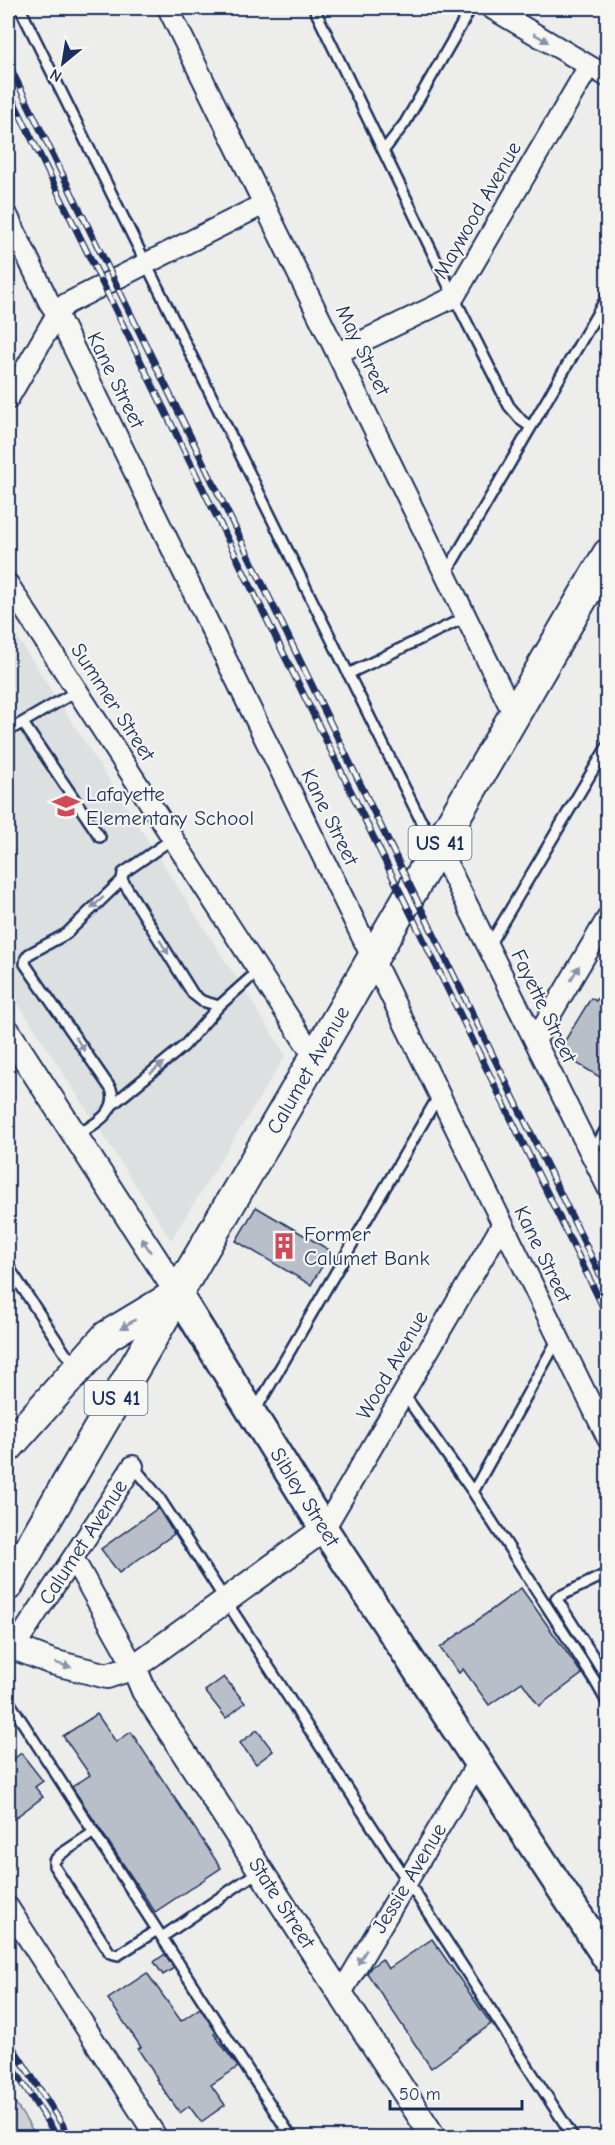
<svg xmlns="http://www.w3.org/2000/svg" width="615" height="2145" font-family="'Comic Neue',sans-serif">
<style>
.built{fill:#dde0e1}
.green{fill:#ced2d7;stroke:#74809a;stroke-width:1.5}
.building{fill:#b9bfc8;stroke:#1b2f5e;stroke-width:1.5}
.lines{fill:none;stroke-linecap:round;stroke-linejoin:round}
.service-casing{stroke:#1b2f5e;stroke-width:14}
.minor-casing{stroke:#1b2f5e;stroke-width:24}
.tertiary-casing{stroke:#1b2f5e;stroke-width:28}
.secondary-casing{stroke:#1b2f5e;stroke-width:32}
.primary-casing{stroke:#1b2f5e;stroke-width:34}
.service{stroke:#f6f6f2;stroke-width:9}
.minor{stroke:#f6f6f2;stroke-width:20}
.tertiary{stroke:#f6f6f2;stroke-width:24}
.secondary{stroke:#f6f6f2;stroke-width:27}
.primary{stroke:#f6f6f2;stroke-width:30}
.rail-casing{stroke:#1b2f5e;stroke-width:7}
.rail{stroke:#f6f6f2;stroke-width:4.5;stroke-dasharray:14;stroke-linecap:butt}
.oneway{fill:#8892a8}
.labels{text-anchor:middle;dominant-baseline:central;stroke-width:4.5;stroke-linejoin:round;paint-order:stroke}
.shield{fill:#f6f6f2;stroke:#5d6b8a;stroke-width:1.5}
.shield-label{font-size:20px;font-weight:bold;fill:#1b2f5e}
.street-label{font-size:21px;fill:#1b2f5e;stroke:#f6f6f2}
.poi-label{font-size:21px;fill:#1b2f5e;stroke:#f6f6f2;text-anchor:start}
</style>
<rect width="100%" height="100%" fill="#edeeec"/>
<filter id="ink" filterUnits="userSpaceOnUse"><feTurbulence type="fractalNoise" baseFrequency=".0167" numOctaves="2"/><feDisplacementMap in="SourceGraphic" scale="12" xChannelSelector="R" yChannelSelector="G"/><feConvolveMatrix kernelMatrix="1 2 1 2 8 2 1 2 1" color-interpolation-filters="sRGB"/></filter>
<g filter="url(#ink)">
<!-- built -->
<path class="built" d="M8 623 286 1055 171 1240 8 988Z"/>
<!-- green -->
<path class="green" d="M8 2092 37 2137H8Z"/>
<!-- building -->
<path class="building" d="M608 980V1082L558 1052 591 998 596 1001Z
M256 1207 331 1251 311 1285 236 1241Z
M158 1508 174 1534 119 1573 101 1549Z
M521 1588 582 1674 539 1706 522 1682 489 1705 463 1669 459 1673 440 1648Z
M224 1677 245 1703 226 1718 205 1691Z
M97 1714 116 1742 131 1732 221 1868 155 1912 72 1787 90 1775 63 1736Z
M257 1730 273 1751 256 1764 240 1743Z
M21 1753 43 1781 35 1787 43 1797 8 1823V1764Z
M432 1939 491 2024 431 2068 367 1973 371 1967 382 1959 388 1969Z
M165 1954 174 1968 163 1975 154 1962Z
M147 1973 181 2021 200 2008 216 2032 214 2034 238 2067 211 2085 225 2105 201 2122 189 2106 180 2113 156 2079 157 2078 138 2049 141 2047 108 1999Z"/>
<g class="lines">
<defs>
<path id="service" d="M20 8 420 819 435 841
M314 8 454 297 509 406 522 421 531 427
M384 150 405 123 471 8
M446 573 608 295
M348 674 466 617
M23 723 100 837
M8 731 77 691
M122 880 193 994 202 1001 219 1006 258 971
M488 947 608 745
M112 1105 184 1046 219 1006
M76 1136C92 1125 120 1113 111 1089L25 964 26 958 29 954 66 934 122 880 123 873 172 839
M592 1152 608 1126
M8 1266 65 1353 77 1364
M403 1393 473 1492 595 1681 608 1704
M255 1411 439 1095
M133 1466 158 1496 574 2138
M473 1492 558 1339
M608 1573 556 1598 605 1675 608 1673
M8 1700 292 2138
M94 1832 61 1854 54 1861V1866L110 1953 118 1955 157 1930
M162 1937 259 1871"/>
<path id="minor" d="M168 8 514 715
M491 8 608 77
M8 217 49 302 57 314 608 1439
M338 353 454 297 589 66
M8 399 57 314 66 304 264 204
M8 584 315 1058
M438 846 608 1188
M535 1041 608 917
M324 1529 502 1225
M73 1558 134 1667
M13 1649 133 1466
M8 1907 157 2138
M341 1993 478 1762"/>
<path id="tertiary" d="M8 1032 178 1294
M8 1645 52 1662 107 1676 134 1667 324 1529
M134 1667 144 1691 434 2138"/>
<path id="secondary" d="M178 1294 324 1529 608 1960"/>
<path id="primary" d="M8 1447 107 1336 175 1295
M8 1585 608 554"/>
</defs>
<!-- service casing -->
<use href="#service" class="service-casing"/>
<!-- minor casing -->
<use href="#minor" class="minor-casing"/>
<!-- tertiary casing -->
<use href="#tertiary" class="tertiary-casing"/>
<!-- secondary casing -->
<use href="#secondary" class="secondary-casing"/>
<!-- primary casing -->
<use href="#primary" class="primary-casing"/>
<!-- service -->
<use href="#service" class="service"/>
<!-- minor -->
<use href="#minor" class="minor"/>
<!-- tertiary -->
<use href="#tertiary" class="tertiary"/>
<!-- secondary -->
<use href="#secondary" class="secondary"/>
<!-- primary -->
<use href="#primary" class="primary"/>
<defs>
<path id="rail" d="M8 63 608 1291
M8 90 608 1317
M8 2040 71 2138
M8 2060 58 2138"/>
</defs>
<!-- rail casing -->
<use href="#rail" class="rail-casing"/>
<!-- rail -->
<use href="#rail" class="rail"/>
</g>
<!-- one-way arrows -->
<defs><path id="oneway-solid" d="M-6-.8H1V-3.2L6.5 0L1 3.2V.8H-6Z" transform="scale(1.5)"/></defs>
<g class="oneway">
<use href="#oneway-solid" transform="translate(541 38) rotate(31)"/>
<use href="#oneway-solid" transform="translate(97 903) rotate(138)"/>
<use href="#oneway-solid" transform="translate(164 947) rotate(58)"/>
<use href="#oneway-solid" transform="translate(575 973) rotate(-60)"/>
<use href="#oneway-solid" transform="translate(80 1044) rotate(56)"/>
<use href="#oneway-solid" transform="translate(157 1068) rotate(-40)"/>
<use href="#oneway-solid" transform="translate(146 1245) rotate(-123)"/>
<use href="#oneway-solid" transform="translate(128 1324) rotate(149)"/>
<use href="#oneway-solid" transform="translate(63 1665) rotate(15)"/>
<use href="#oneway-solid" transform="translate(362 1957) rotate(121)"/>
</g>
</g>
<!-- icons -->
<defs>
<symbol id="school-bare" viewBox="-9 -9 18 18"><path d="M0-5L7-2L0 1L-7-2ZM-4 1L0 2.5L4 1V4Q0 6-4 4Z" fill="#d1495b" stroke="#f6f6f2" stroke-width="2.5" paint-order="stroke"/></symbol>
<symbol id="building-bare" viewBox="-9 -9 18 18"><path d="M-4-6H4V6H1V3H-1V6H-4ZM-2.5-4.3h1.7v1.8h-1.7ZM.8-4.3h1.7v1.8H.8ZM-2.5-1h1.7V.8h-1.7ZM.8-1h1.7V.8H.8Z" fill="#d1495b" stroke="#f6f6f2" stroke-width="2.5" paint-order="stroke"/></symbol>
</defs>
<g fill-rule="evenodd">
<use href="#school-bare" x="47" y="787" width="38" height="38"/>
<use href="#building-bare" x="265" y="1227" width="38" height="38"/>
</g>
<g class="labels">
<!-- shield labels -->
<g class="shield">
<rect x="408.5" y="826" width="63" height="34" rx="4.5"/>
<rect x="84.5" y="1381" width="63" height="34" rx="4.5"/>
</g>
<g class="shield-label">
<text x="440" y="843">US 41</text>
<text x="116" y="1398">US 41</text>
</g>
<!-- street labels -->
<g class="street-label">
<text transform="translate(477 210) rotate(-60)">Maywood Avenue</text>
<text transform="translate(363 350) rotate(64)">May Street</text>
<text transform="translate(116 380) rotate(64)">Kane Street</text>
<text transform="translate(113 702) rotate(57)">Summer Street</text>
<text transform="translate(330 817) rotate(64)">Kane Street</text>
<text transform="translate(544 1006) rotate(64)">Fayette Street</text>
<text transform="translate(308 1070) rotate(-60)">Calumet Avenue</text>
<text transform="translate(543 1254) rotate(64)">Kane Street</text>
<text transform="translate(392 1365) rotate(-60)">Wood Avenue</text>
<text transform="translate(305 1497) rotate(58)">Sibley Street</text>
<text transform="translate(83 1542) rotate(-57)">Calumet Avenue</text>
<text transform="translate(409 1878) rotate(-59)">Jessie Avenue</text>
<text transform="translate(282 1903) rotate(57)">State Street</text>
</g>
<!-- poi labels -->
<g class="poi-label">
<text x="86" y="794">Lafayette<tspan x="86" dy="24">Elementary School</tspan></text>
<text x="304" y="1234">Former<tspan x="304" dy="24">Calumet Bank</tspan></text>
</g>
</g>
<!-- margin -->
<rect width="615" height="2145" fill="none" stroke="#f6f6f2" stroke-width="30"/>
<rect x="15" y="15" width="585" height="2115" fill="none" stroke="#1b2f5e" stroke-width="2" filter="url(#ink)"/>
<!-- north arrow -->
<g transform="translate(63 63) rotate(210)" stroke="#f6f6f2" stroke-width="4.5" paint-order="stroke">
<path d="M0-4.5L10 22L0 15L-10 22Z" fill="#1b2f5e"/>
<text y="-9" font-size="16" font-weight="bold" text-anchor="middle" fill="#1b2f5e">N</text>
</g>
<!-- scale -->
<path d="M390 2100v9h132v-9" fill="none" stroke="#1b2f5e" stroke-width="3"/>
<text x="399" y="2100" font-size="18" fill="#1b2f5e" stroke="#f6f6f2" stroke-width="4.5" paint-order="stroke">50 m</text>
</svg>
